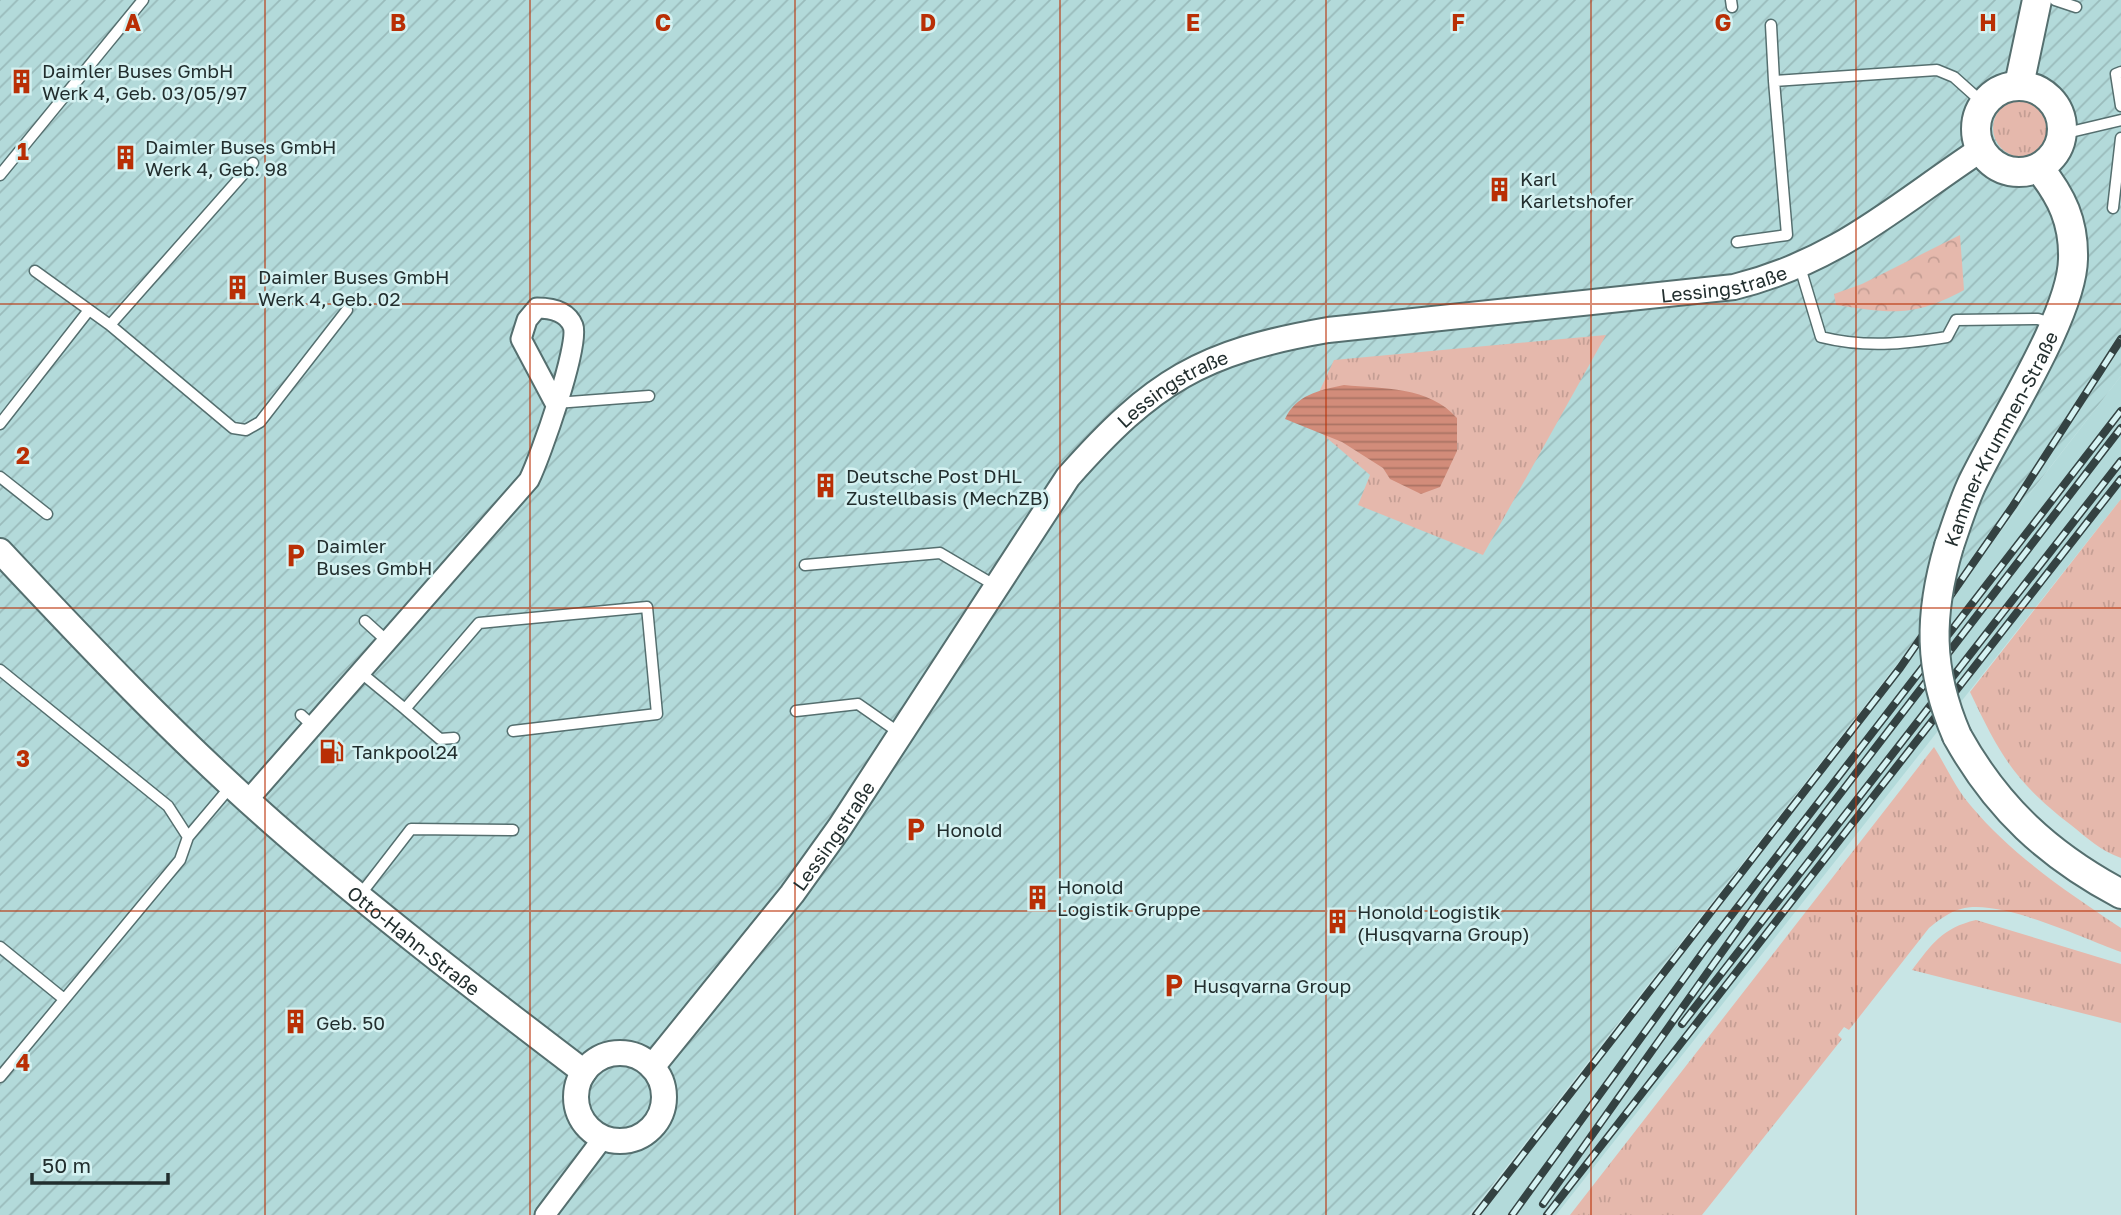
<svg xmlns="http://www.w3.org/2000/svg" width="2121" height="1215" font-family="'Golos Text',sans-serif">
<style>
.built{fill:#b3dada}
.industrial{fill:url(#industrial-furrows)}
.grass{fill:url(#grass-tufts)}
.forest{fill:url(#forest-crowns)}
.water{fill:url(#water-rules)}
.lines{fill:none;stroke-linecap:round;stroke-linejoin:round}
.service-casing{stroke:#556f6f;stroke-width:13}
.minor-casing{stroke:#556f6f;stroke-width:23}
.tertiary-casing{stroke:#556f6f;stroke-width:28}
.secondary-casing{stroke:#556f6f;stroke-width:32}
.service{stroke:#fff;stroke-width:10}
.minor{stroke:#fff;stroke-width:19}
.tertiary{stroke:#fff;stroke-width:24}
.secondary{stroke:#fff;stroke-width:28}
.rail-casing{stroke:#344242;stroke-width:8}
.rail{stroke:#d5f2f2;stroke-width:5;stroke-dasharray:16;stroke-linecap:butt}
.secondary-bridge-casing{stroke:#556f6f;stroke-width:32;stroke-linecap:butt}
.secondary-bridge{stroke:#fff;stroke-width:28}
.grid{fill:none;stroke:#b92f05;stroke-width:2;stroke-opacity:0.55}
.labels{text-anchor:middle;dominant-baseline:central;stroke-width:5;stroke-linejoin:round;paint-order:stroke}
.poi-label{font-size:19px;fill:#222e2e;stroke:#d5f2f2;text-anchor:start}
.street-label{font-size:19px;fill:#222e2e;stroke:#d5f2f2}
.grid-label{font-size:23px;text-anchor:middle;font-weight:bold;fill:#b92f05;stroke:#d5f2f2;stroke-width:5;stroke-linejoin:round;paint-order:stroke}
</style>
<defs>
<pattern id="industrial-furrows" width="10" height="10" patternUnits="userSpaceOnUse" patternTransform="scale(1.75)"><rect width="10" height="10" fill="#b3dada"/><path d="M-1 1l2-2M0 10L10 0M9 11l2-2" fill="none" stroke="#9abbbb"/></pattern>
<pattern id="grass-tufts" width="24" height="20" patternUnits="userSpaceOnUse" patternTransform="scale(1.75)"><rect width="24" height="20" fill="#e5b8ac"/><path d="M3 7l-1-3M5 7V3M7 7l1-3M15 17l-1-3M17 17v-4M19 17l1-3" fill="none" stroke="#c49e94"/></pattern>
<pattern id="forest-crowns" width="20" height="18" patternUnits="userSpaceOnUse" patternTransform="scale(1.75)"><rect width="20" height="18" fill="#e5b8ac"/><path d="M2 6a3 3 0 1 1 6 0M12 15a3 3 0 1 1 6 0" fill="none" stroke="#c49e94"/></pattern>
<pattern id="water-rules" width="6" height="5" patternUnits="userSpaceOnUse" patternTransform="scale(1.75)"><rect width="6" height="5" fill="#d28c7a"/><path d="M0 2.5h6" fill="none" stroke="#aa7364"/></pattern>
</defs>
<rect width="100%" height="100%" fill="#c8e5e5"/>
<!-- built -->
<path class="built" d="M2121 376V499L1556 1215H1471Z"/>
<!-- industrial -->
<path class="industrial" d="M0 0H2121V376L1469 1215H0Z"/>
<!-- grass -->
<path class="grass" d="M1993 128a29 29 0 1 1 58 0a29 29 0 1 1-58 0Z
M1606 335 1483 555 1358 505 1370 475 1306 420 1334 360Z
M2121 499V858C2101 851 2087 838 2071 825 2014 781 2000 755 1970 692Z
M1934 747C1946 766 1956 789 1971 806 2013 856 2067 892 2121 928V952C2082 938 1999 898 1961 909 1949 912 1939 920 1929 928L1849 1030 1844 1027 1838 1035 1842 1039 1702 1215H1570Z
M1976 920 2121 964V1023L1912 970C1932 944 1942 928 1976 920Z"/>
<!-- forest -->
<path class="forest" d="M1960 235 1964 290C1913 318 1891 313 1836 305L1834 294 1862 284Z"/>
<!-- water -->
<path class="water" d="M1344 385C1383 389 1429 386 1457 418V451L1440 487 1421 494 1390 479 1383 468 1342 442 1285 419C1296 395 1319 390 1344 385Z"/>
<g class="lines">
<defs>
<path id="service" d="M1731 0 1732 7
M2055 0 2076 7
M1771 25 1774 81
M2121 72 2116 74 2121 106
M2062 134 2121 120
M253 163 110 325 233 428 246 430 260 422 347 310
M0 175 143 0
M2113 208 2121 138
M1737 242 1787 235 1774 81 1937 70 1954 77 1983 103
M1800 267 1821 337C1865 348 1903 344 1947 337L1956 320 2038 319 2054 324
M35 271 110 325
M556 403 649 396
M0 424 89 310
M0 477 47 514
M805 565 940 553 996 586
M365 621 387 641
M0 670 168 806 188 837
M360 672 405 709 479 623 647 607 657 714 513 731
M405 709 440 739 454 738
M796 711 858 704 901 734
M301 715 313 726
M360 895 411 829 513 830
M0 947 64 999
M0 1077 180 860 188 837 231 786"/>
<path id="minor" d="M248 800 529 480C540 458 580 345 573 326 567 311 551 308 537 308L527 320 521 339 555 403
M545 1215 603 1138"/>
<g id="tertiary">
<path id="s1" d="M0 551C88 645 177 739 274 824 373 911 479 992 584 1072"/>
<circle cx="620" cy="1097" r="44"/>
<path id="s2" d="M652 1067 792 894 840 827 1068 477C1153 381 1201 352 1328 330L1734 287C1838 261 1894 207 1980 150"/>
</g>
<g id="secondary">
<path d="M2019 85 2037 0"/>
<circle cx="2019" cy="129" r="43"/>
<path id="s3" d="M1949 546C1956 526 1962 506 1971 486 1997 430 2072 317 2073 259 2074 222 2062 197 2039 168"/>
<path d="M1957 736C1997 808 2048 855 2121 894"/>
</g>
</defs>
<!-- service casing -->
<use href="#service" class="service-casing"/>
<!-- minor casing -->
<use href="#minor" class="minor-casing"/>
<!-- tertiary casing -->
<use href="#tertiary" class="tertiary-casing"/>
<!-- secondary casing -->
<use href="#secondary" class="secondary-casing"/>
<!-- service -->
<use href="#service" class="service"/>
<!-- minor -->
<use href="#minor" class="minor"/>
<!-- tertiary -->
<use href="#tertiary" class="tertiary"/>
<!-- secondary -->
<use href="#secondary" class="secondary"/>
<defs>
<path id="rail" d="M1682 1024 2121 461
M1543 1204 1764 893 2121 428
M1476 1215 1900 668 2013 506 2121 339
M1512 1215 1706 948 2121 411
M1547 1215 2121 479"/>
</defs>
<!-- rail casing -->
<use href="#rail" class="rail-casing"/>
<!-- rail -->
<use href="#rail" class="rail"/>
<defs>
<path id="secondary-bridge" d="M1949 546C1929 614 1928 669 1957 736"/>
</defs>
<!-- secondary-bridge casing -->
<use href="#secondary-bridge" class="secondary-bridge-casing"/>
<!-- secondary-bridge -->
<use href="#secondary-bridge" class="secondary-bridge"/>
</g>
<!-- grid -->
<path class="grid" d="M265 0V1215M530 0V1215M795 0V1215M1060 0V1215M1326 0V1215M1591 0V1215M1856 0V1215M0 304H2121M0 608H2121M0 911H2121"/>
<!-- icons -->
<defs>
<symbol id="building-bare" viewBox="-9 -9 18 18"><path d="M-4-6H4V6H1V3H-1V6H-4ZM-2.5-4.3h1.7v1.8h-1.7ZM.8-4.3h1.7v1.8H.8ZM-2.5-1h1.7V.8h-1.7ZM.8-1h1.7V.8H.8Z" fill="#b92f05" stroke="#d5f2f2" stroke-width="2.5" paint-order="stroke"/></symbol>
<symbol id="parking-bare" viewBox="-9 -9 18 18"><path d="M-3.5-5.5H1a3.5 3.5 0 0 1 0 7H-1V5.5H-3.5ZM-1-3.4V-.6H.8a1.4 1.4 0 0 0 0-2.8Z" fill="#b92f05" stroke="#d5f2f2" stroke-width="2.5" paint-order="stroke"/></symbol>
<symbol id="fuel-bare" viewBox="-9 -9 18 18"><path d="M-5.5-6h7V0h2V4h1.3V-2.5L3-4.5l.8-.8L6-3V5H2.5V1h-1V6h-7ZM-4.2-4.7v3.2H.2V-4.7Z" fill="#b92f05" stroke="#d5f2f2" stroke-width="2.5" paint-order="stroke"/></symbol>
</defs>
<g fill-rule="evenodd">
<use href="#building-bare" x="4" y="64" width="35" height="35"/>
<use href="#building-bare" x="108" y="140" width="35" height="35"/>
<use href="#building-bare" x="1482" y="172" width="35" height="35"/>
<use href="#building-bare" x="220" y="270" width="35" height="35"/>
<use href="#building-bare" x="808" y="468" width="35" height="35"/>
<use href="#parking-bare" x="278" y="538" width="35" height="35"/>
<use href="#fuel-bare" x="314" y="734" width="35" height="35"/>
<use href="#parking-bare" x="898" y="812" width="35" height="35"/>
<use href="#building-bare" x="1020" y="880" width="35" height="35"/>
<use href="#building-bare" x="1320" y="904" width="35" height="35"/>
<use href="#parking-bare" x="1156" y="968" width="35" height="35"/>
<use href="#building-bare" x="278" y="1004" width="35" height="35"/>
</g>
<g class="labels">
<!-- poi labels -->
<g class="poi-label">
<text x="42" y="70">Daimler Buses GmbH<tspan x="42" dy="22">Werk 4, Geb. 03/05/97</tspan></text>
<text x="145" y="146">Daimler Buses GmbH<tspan x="145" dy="22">Werk 4, Geb. 98</tspan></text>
<text x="1520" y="178">Karl<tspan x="1520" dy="22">Karletshofer</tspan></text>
<text x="258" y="276">Daimler Buses GmbH<tspan x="258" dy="22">Werk 4, Geb. 02</tspan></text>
<text x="846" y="475">Deutsche Post DHL<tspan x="846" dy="22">Zustellbasis (MechZB)</tspan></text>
<text x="316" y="545">Daimler<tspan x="316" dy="22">Buses GmbH</tspan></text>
<text x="352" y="751">Tankpool24</text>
<text x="936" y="829">Honold</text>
<text x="1057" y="886">Honold<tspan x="1057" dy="22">Logistik Gruppe</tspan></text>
<text x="1357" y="911">Honold Logistik<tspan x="1357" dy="22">(Husqvarna Group)</tspan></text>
<text x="1193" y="985">Husqvarna Group</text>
<text x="316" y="1022">Geb. 50</text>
</g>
<!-- street labels -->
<g class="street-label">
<text stroke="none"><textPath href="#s2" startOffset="1428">Lessingstraße</textPath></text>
<text stroke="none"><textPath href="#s2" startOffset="861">Lessingstraße</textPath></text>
<text stroke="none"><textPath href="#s3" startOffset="119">Kammer-Krummen-Straße</textPath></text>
<text stroke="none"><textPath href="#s2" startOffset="294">Lessingstraße</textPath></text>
<text stroke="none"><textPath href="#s1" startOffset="569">Otto-Hahn-Straße</textPath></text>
</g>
</g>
<g class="grid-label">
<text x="133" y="31">A</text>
<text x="398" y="31">B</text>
<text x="663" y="31">C</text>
<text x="928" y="31">D</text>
<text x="1193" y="31">E</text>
<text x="1458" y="31">F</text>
<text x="1723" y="31">G</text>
<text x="1988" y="31">H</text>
<text x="23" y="160">1</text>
<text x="23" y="464">2</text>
<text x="23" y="767">3</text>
<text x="23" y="1071">4</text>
</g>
<!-- scale -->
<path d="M32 1173v10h136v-10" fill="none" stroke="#222e2e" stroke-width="3.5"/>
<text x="42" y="1173" font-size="21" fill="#222e2e" stroke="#d5f2f2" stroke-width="5" paint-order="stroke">50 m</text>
</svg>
